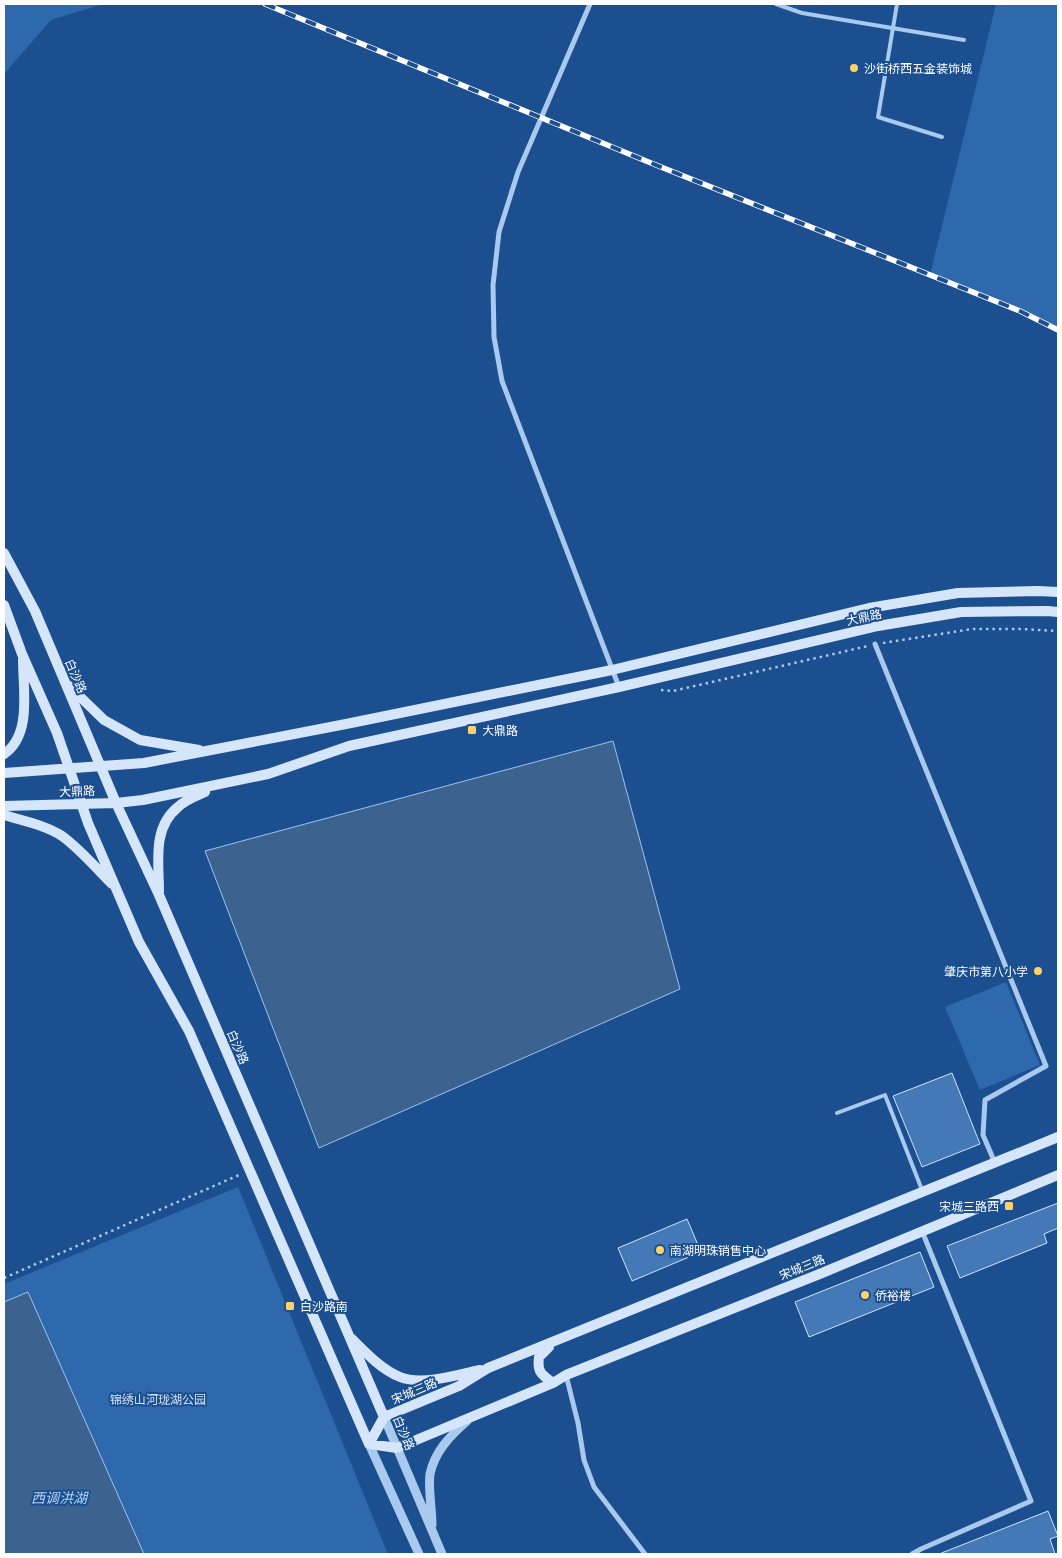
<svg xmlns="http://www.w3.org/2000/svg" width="1062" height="1558" font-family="Mulish,'Noto Sans SC',sans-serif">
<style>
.green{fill:#2e69ad}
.water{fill:#3c6290;stroke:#9cc4f0}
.building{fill:#4478b7;stroke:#cfe3fa}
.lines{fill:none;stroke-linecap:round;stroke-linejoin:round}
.path{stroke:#a9c9ee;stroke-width:2.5;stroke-dasharray:2.5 4;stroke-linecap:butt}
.service{stroke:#a9c9ee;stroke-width:4}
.minor{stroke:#a9c9ee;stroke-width:5}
.tertiary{stroke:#a9c9ee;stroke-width:9}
.secondary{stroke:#d6e6fa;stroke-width:10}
.rail-casing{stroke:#fff;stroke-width:5.5}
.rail{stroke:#1b4f8f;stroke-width:4;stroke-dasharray:11;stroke-linecap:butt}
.poi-dot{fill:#ffd166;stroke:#1b4f8f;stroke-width:2}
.labels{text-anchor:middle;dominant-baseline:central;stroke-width:4;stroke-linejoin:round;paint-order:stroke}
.poi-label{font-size:12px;fill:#fff;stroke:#1b4f8f;text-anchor:start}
.street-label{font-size:12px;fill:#fff;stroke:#1b4f8f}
.park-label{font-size:12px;fill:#cfe3fa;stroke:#1b4f8f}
.water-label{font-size:14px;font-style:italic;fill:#b5d3f5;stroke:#1b4f8f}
</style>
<rect width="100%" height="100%" fill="#1b4f8f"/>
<!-- green -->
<path class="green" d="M4 4H103L51 20 4 74Z
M996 4H1058V330L1020 311 930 275Z
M1006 982 1040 1065 980 1090 945 1007Z
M238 1187 388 1554H4V1284Z"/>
<!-- water -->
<path class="water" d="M613 741 680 989 319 1148 205 851Z
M28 1292 144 1554H4V1302Z"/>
<!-- building -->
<path class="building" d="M952 1073 980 1144 922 1167 893 1096Z
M1058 1203V1228L1044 1234 1047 1243 960 1278 947 1246Z
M687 1219 701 1252 632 1281 618 1248Z
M920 1252 934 1287 809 1337 795 1302Z
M1048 1511 1058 1536 1050 1539 1055 1554H939Z"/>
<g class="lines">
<!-- path -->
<path class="path" d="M883 643 972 629H1022L1058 631
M661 690 673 691 868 646
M4 1278 239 1175"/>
<!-- service -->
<path class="service" d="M776 4 802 13 964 40
M897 4 878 117 942 137
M837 1113 885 1095 922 1190"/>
<!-- minor -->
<path class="minor" d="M590 4 518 172 499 232 493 285 494 337 502 381 619 687
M875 644 1046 1066 985 1100 983 1135 995 1163
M566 1375 578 1423 584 1460 594 1487 645 1554
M912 1554 921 1549 1031 1501 922 1231"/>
<!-- tertiary -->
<path class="tertiary" d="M384 1417 442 1554
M369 1444 419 1554
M432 1525C432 1511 428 1487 430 1474 435 1451 450 1436 467 1421"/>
<!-- secondary -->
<path class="secondary" d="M4 553 35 611 116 803 159 895 384 1417
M4 605 22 654 57 733 88 823 139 942 189 1031 369 1444
M69 686 104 720 140 740 199 750
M4 754C32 735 23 690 23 660
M4 773 144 763 346 724 612 670 869 608 958 593 1038 591 1058 592
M4 806 116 803 143 800 268 774 349 746 619 687 878 626 961 612 1048 611 1058 612
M4 815C23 821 45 825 62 836 80 849 96 868 112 884
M159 892C159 862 152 828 178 807 185 800 196 796 205 792
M352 1339C366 1353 381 1369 400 1377 422 1386 457 1375 480 1370
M549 1347 539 1357C537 1372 541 1374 553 1383
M369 1444 384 1417 459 1386 488 1368 1058 1137
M369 1444 397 1448 553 1383 566 1375 822 1273 1058 1175"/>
<defs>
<path id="rail" d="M265 4 651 163 1020 311 1058 330"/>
</defs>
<!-- rail casing -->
<use href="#rail" class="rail-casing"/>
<!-- rail -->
<use href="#rail" class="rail"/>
</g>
<!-- markers -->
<g class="poi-dot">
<circle cx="854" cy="68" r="5"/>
<rect x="467" y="725" width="10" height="10" rx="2.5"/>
<circle cx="1038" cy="971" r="5"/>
<rect x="1004" y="1201" width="10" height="10" rx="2.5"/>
<circle cx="660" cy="1250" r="5"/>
<circle cx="865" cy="1295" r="5"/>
<rect x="285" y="1301" width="10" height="10" rx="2.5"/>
</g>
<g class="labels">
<!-- poi labels -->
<g class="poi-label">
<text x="864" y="68">沙街桥西五金装饰城</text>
<text x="482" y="730">大鼎路</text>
<text x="1028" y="971" text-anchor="end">肇庆市第八小学</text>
<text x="999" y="1206" text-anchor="end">宋城三路西</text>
<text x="670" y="1250">南湖明珠销售中心</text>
<text x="875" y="1295">侨裕楼</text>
<text x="300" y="1306">白沙路南</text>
</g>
<!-- street labels -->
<g class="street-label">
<text transform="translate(864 617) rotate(-12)">大鼎路</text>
<text transform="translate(76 676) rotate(67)">白沙路</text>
<text transform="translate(77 791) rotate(-2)">大鼎路</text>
<text transform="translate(238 1047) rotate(67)">白沙路</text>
<text transform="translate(802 1267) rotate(-22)">宋城三路</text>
<text transform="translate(414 1391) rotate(-23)">宋城三路</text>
<text transform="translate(404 1433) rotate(67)">白沙路</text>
</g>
<!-- park labels -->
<g class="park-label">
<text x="158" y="1399">锦绣山河珑湖公园</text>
</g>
<!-- water labels -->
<g class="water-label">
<text x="59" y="1498">西调洪湖</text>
</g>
</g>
<!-- border -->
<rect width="1062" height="1558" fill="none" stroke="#ffffff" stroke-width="10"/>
</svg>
